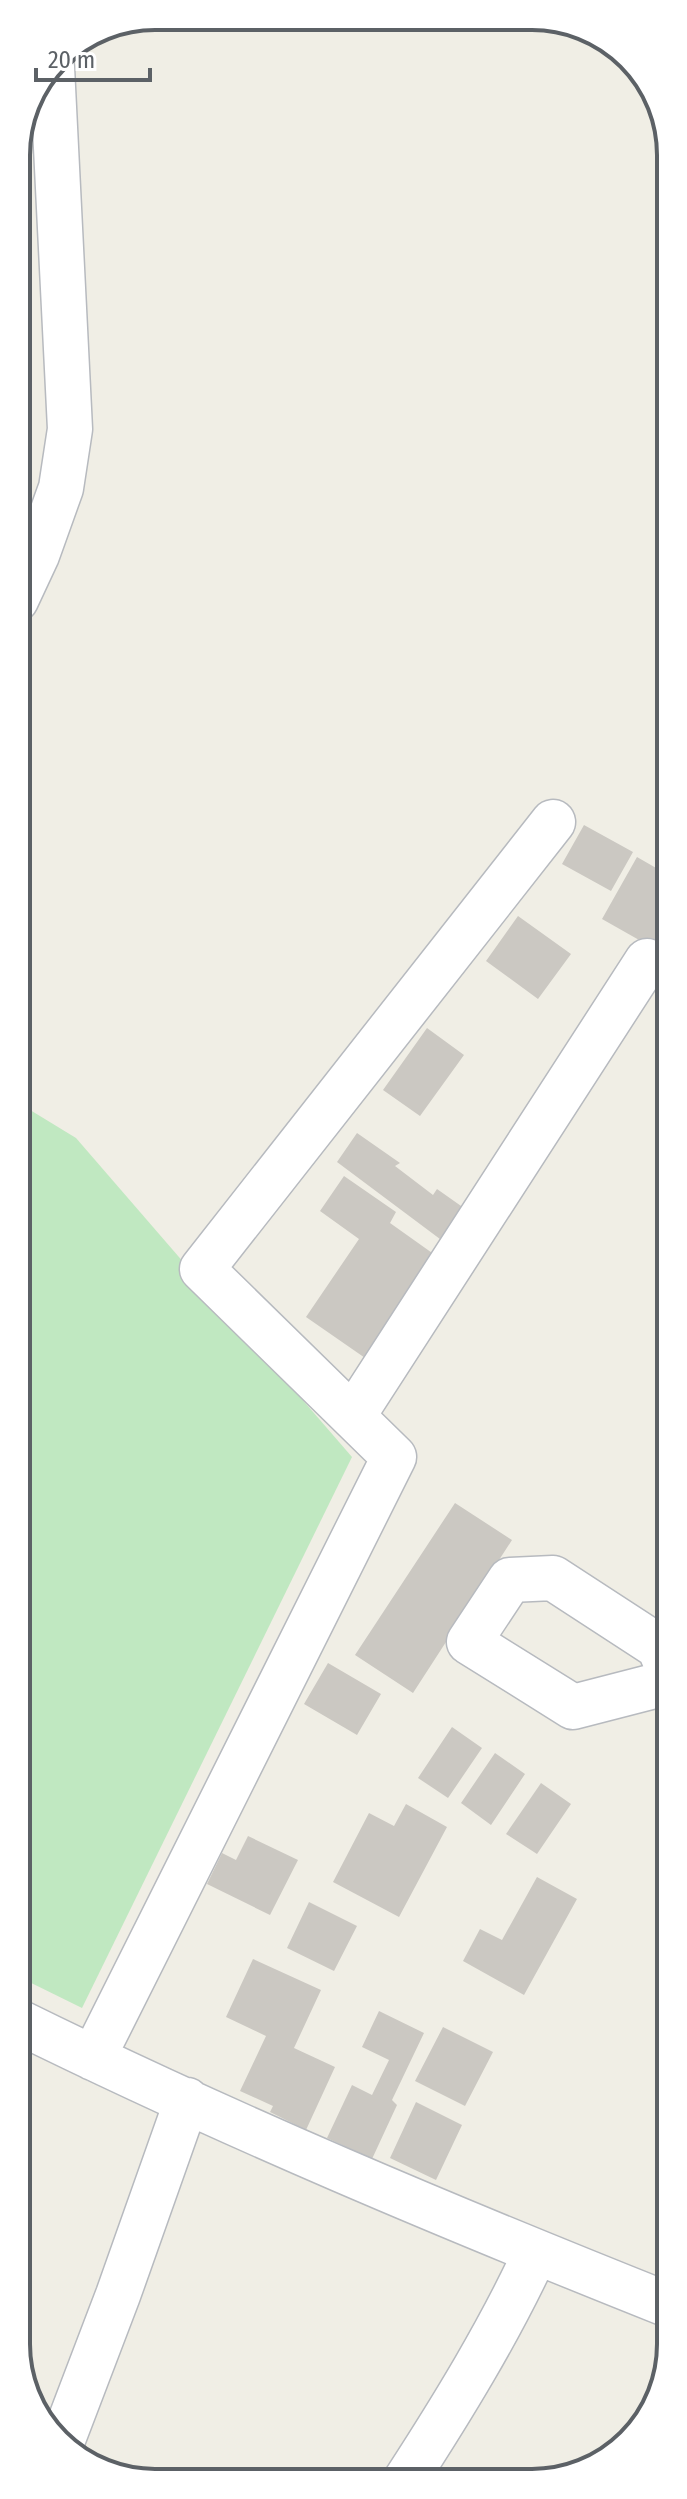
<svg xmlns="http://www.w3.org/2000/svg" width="687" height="2499" font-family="'Fira Sans Condensed',sans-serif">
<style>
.green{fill:#c0e8c1}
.building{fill:#cbc8c2}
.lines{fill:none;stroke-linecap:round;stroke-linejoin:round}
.minor-casing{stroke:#b7babf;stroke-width:47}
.minor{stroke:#fff;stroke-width:44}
.rim{fill:none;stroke:#5c6166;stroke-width:4}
</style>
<rect width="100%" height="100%" fill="#f0eee5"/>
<!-- green -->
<path class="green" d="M17 1102 76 1138 352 1457 82 2008 17 1976Z"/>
<!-- building -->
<path class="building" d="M584 825 633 852 611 891 562 864Z
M637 857 670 876V922L655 949 602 919Z
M518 916 571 954 538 999 486 961Z
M427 1028 464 1055 420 1116 383 1090Z
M357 1133 400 1163 395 1166 433 1195 437 1189 471 1213 448 1245 337 1162Z
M344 1176 396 1212 390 1223 435 1255 368 1360 306 1317 359 1239 320 1211Z
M455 1503 512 1540 413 1693 355 1655Z
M328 1663 381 1694 357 1735 304 1704Z
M452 1727 482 1748 448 1798 418 1778Z
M495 1753 525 1774 491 1825 461 1803Z
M541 1783 571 1804 537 1854 506 1834Z
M406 1804 447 1827 399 1917 333 1882 369 1813 394 1826Z
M248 1836 298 1860 270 1915 207 1884 222 1853 236 1860Z
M537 1877 577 1899 524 1995 463 1961 480 1929 502 1940Z
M309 1902 357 1926 334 1971 287 1948Z
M253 1959 321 1990 294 2048 335 2067 306 2130 270 2112 273 2106 240 2091 266 2036 226 2017Z
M379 2011 424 2033 392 2100 397 2105 372 2159 327 2138 352 2085 372 2095 389 2060 362 2047Z
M443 2027 493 2052 465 2106 415 2081Z
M416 2102 462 2125 436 2180 390 2158Z"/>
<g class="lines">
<defs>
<path id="minor" d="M16 600 37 555 61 488 70 429 52 67
M353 1416 647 961
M670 1673 659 1647 553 1578 510 1580 469 1642 573 1707 670 1682
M17 2021C230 2126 450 2218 671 2306
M93 2058 394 1457 202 1269 553 822
M62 2442 118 2295 187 2100
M405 2481C453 2407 499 2332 536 2252"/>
</defs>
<!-- minor casing -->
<use href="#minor" class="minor-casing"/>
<!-- minor -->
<use href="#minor" class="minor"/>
</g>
<!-- crop -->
<path d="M0 0H687V2499H0ZM155 30H532A125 125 0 0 1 657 155V2344A125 125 0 0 1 532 2469H155A125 125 0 0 1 30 2344V155A125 125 0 0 1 155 30Z" fill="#fff" fill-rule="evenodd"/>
<path class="rim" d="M155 30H532A125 125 0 0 1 657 155V2344A125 125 0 0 1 532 2469H155A125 125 0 0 1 30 2344V155A125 125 0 0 1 155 30Z"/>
<!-- scale -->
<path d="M36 68v12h114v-12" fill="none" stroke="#5c6166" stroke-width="4"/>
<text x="48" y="68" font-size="24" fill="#5c6166" stroke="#ffffff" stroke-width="6" paint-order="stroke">20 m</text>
</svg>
